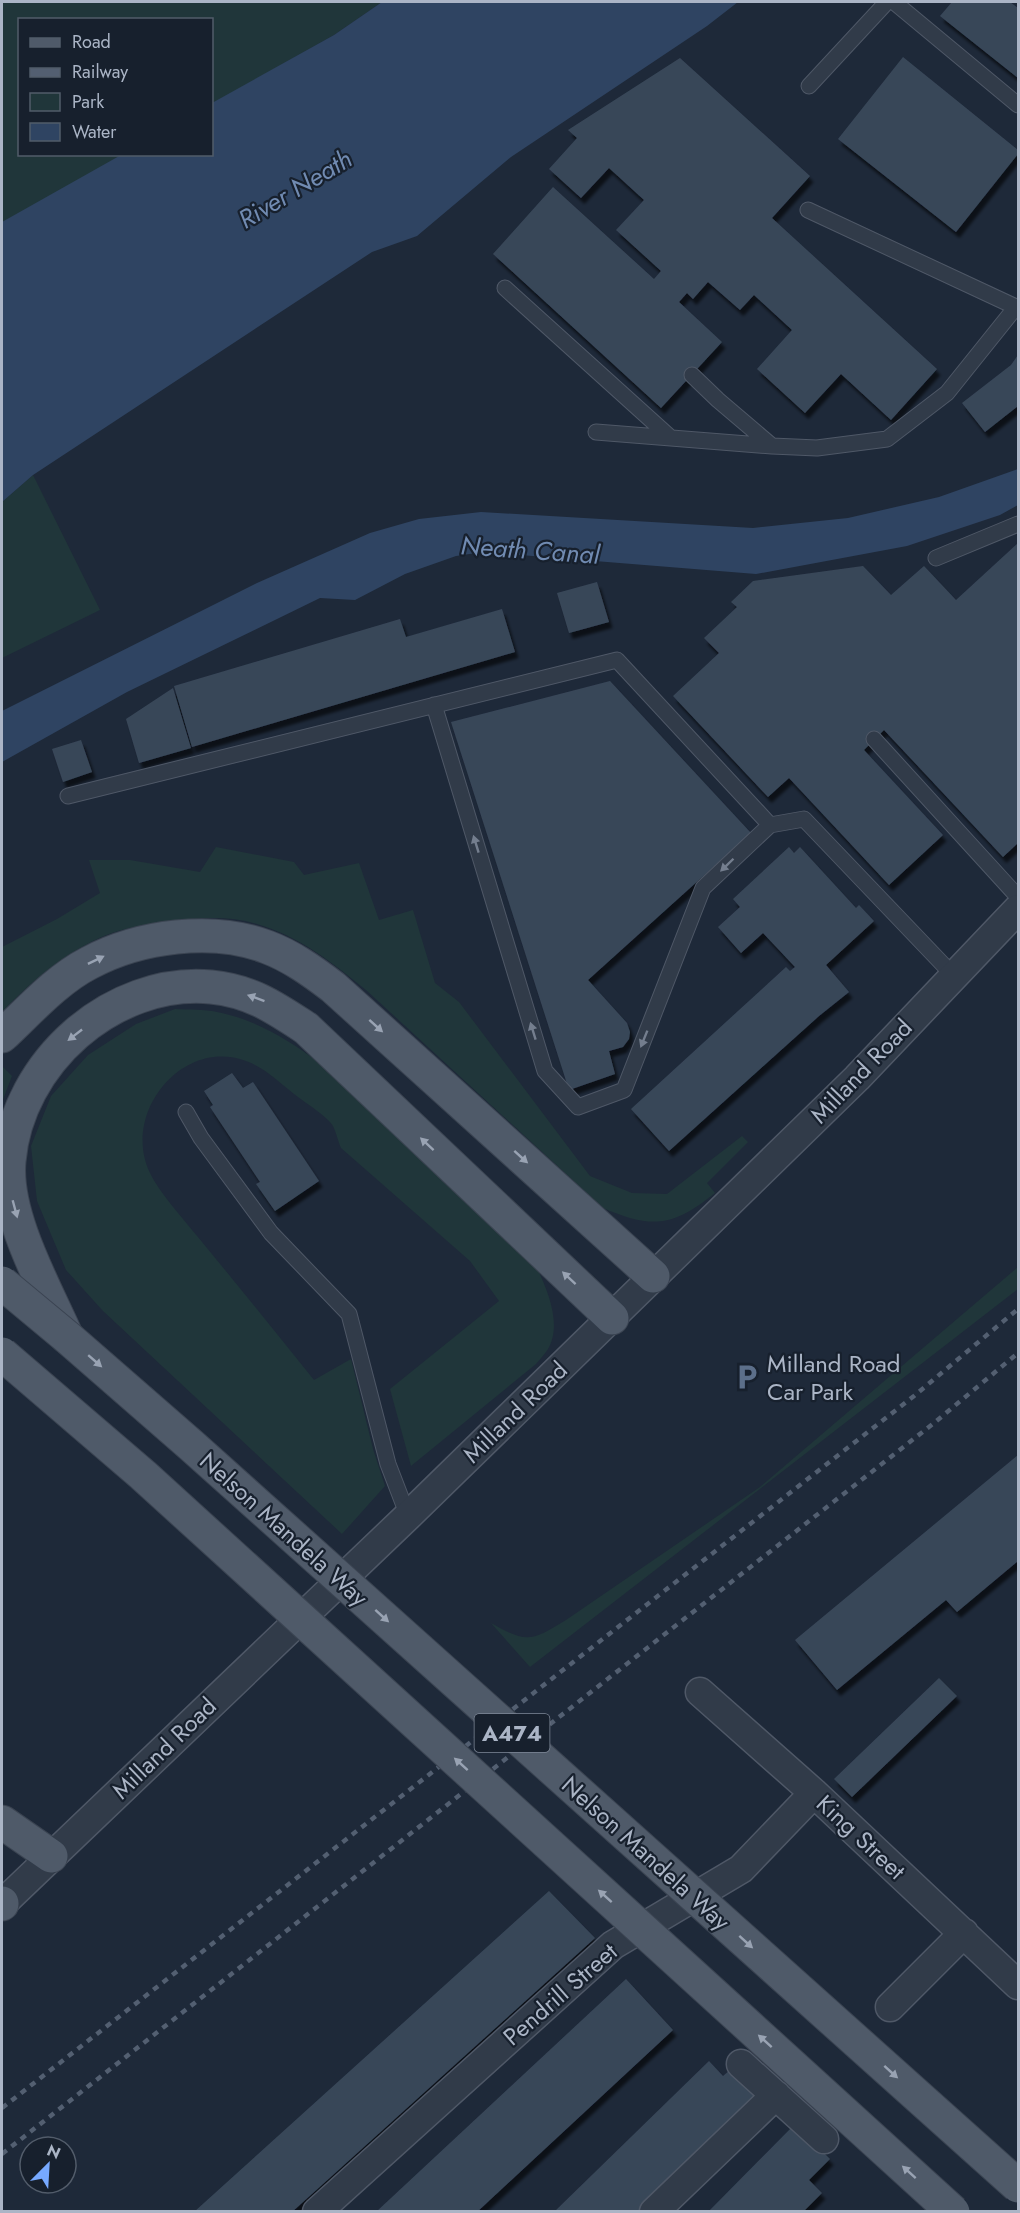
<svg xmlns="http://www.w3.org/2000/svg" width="1020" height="2213" font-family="Jost,sans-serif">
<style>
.green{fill:#20363a}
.water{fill:#2f4462}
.building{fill:#394759;filter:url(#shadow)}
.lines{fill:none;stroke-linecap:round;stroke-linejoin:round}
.service-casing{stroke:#4f5867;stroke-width:17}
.minor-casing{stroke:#4f5867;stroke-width:31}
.primary-casing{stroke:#3b4452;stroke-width:35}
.service{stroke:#313b49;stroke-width:15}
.minor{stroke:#313b49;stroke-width:28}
.primary{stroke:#4f5a69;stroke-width:33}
.rail{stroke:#535f71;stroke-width:4.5;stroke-dasharray:6 6;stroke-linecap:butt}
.primary-bridge-casing{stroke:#3b4452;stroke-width:35;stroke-linecap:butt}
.primary-bridge{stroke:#4f5a69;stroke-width:33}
.oneway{fill:#747e8e}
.oneway2{fill:#99a3b3}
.labels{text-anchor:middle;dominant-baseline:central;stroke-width:4.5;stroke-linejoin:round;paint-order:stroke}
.shield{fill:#17202d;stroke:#7f8898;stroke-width:1.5}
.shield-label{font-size:22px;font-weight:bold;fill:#abb5c6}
.street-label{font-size:24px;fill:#abb5c6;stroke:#17202d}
.poi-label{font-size:24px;fill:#abb5c6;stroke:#17202d;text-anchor:start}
.water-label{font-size:26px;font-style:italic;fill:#718bb2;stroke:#17202d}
</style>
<defs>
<filter id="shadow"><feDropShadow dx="3.5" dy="6" stdDeviation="1.5" flood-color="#0009"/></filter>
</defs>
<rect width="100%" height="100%" fill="#1e2939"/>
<!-- green -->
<path class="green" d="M2 2H382L334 35 212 104V20H20V154L123 155 2 224Z
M33 475 100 610 2 658V502Z
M216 847 294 862 304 875 359 863 379 920 413 910 435 983 459 1002 590 1176 632 1193 667 1194 742 1136 748 1142 707 1183 715 1193C673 1227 652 1229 603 1208L366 990C333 963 299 936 257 924 231 916 203 917 176 921 153 924 125 927 104 936 64 953 32 981 2 1012V947L57 919 100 893 89 860H130L200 872Z
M175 1009C189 1010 204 1009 217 1012 257 1020 288 1040 320 1063L532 1258C544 1282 564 1322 548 1349 545 1354 540 1359 536 1364L411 1466 390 1389 499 1301 470 1261 341 1148C338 1141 336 1132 333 1126 327 1116 304 1102 294 1094 279 1082 265 1068 246 1061 182 1037 121 1114 150 1173 160 1194 187 1223 202 1242 240 1288 277 1334 314 1380L351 1359 373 1449 385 1486 342 1534 103 1311 66 1270 37 1201 31 1146 51 1096 88 1055 136 1024Z
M2 1066 12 1076 2 1102Z
M1018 1267V1289L530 1667 491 1623C528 1644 531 1641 566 1620L760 1487Z"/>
<!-- water -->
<path class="water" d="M382 2H738L707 26 511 157 417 236 372 252 33 475 2 502V222L121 155 212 154V103L334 35Z
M1018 469V505L1000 515 907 546 756 574 483 552 456 556 405 574 355 600 320 598 127 692 2 762V711L257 583 370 533 419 519 481 512 753 528 848 518 939 497Z"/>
<!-- building -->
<path class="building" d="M952 2H1010L1018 8V78L940 16Z
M903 57 1018 150V154L956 232 838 139Z
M680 58 810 176 772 218 937 369 891 420 841 374 805 413 757 369 792 330 754 295 740 310 708 282 693 299 687 293 679 302 722 342 661 408 493 254 553 187 654 279 661 271 616 230 644 200 609 168 581 198 549 169 577 138 568 130Z
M1018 355V406L985 432 962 403 1011 365Z
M1018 543V843L1003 857 884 730 864 750 943 835 889 885 789 778 768 797 673 696 719 653 704 638 737 607 731 602 753 581 863 566 891 595 924 566 956 600Z
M597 582 609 622 569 633 557 593Z
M502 609 515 652 192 747 174 686 400 619 406 637Z
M610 681 751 833 588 980 627 1023 630 1032 629 1039 623 1047 609 1051 615 1074 569 1090 451 722Z
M173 688 191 748 139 763 126 719Z
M81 740 92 772 63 782 52 749Z
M789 847 794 853 800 847 856 908 859 905 874 921 826 965 849 992 819 1016 669 1151 631 1109 786 967 790 971 795 967 763 933 741 953 718 927 740 907 733 899Z
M232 1073 243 1088 253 1082 319 1181 275 1211 256 1184 260 1182 210 1107 213 1105 204 1091Z
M1018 1455V1561L957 1612 946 1600 837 1690 795 1640Z
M939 1678 957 1696 852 1797 834 1779Z
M549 1891 595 1938 292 2212H194Z
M626 1979 673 2030 477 2212H376Z
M709 2061 723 2076 730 2070 761 2101 647 2212H554Z
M795 2124 830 2159 809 2180 822 2193 803 2212H708Z"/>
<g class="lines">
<defs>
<path id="service" d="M894 2 1018 105
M809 86 887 2
M808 210 1018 308
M505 288 671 438
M692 375 718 400 772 446 817 448 887 439 947 393 1016 307
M596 432 772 446
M936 558 1018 524
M434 705 545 1071 578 1107 624 1090 703 888 770 825 804 819 954 976
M874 739 1018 897
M68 796 617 660 770 825
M186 1112 201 1138 271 1233 349 1314 388 1464 408 1516"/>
<path id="minor" d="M700 1692 814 1793 1018 1985
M2 1904 408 1516 857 1078 1018 909
M890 2007 964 1933
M741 2064 824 2139
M317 2212 613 1945 741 1869 814 1793
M654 2212 776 2095"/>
<path id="primary" d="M2 1036C29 1011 56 980 89 963 139 936 213 926 267 947 291 956 312 971 333 987L653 1276
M67 1337C45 1287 4 1216 9 1161 17 1063 112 978 211 987 251 991 274 1007 306 1028L612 1318
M2 1822 51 1856
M2 1903V1904"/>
</defs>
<!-- service casing -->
<use href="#service" class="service-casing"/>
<!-- minor casing -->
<use href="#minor" class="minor-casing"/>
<!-- primary casing -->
<use href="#primary" class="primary-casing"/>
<!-- service -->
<use href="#service" class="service"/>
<!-- minor -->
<use href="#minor" class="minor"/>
<!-- primary -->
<use href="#primary" class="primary"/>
<!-- rail -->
<path class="rail" d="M2 2108 914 1396 1018 1309
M2 2154 934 1423 1018 1353"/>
<defs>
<path id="primary-bridge" d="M2 1283 67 1337 192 1446 1018 2186
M2 1354 143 1475 953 2212"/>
</defs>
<!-- primary-bridge casing -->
<use href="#primary-bridge" class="primary-bridge-casing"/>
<!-- primary-bridge -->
<use href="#primary-bridge" class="primary-bridge"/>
</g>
<!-- one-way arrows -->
<defs><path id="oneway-solid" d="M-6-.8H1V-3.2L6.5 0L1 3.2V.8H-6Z" transform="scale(1.5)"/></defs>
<g class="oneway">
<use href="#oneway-solid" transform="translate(476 844) rotate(-107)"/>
<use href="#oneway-solid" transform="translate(727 865) rotate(136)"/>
<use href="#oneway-solid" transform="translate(533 1031) rotate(-107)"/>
<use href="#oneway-solid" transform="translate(644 1039) rotate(112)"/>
</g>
<g class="oneway2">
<use href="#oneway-solid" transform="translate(96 960) rotate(-26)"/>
<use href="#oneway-solid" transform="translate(256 998) rotate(-160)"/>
<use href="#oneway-solid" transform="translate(376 1026) rotate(42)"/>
<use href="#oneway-solid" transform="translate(75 1035) rotate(142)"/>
<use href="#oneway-solid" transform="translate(427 1144) rotate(-137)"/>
<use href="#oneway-solid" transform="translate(521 1157) rotate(42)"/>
<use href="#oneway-solid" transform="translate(15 1209) rotate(75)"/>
<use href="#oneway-solid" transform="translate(569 1278) rotate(-137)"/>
<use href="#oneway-solid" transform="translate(95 1361) rotate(41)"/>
<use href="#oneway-solid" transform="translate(382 1616) rotate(42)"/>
<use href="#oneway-solid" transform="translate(461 1764) rotate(-138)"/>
<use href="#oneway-solid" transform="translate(605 1896) rotate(-138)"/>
<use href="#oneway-solid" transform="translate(746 1942) rotate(42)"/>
<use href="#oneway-solid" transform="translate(765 2041) rotate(-138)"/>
<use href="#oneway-solid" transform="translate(891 2072) rotate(42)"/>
<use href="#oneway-solid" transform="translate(909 2172) rotate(-138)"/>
</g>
<!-- icons -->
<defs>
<symbol id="parking-bare" viewBox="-9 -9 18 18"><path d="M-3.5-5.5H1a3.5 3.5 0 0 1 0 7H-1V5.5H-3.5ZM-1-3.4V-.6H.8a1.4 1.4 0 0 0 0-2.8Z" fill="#5c6f8a" stroke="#17202d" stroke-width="2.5" paint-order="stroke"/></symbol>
</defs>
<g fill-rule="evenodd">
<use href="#parking-bare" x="728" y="1358" width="38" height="38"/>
</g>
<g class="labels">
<!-- shield labels -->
<rect class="shield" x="474.5" y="1714" width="75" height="38" rx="4.5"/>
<g class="shield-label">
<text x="512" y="1733">A474</text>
</g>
<!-- street labels -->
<g class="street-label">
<text transform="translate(861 1071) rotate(-46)">Milland Road</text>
<text transform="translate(515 1412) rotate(-44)">Milland Road</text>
<text transform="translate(284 1529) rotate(42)">Nelson Mandela Way</text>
<text transform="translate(164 1748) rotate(-44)">Milland Road</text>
<text transform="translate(861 1837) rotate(43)">King Street</text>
<text transform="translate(646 1853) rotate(42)">Nelson Mandela Way</text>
<text transform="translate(560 1994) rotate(-41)">Pendrill Street</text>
</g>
<!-- poi labels -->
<g class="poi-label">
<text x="767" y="1363">Milland Road<tspan x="767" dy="28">Car Park</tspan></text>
</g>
<!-- water labels -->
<g class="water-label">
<text transform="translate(295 189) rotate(-31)">River Neath</text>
<text transform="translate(530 550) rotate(4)">Neath Canal</text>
</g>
</g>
<!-- border -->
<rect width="1020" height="2213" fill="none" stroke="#abb5c6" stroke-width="6"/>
<!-- legend -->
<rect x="18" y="18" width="195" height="138" fill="#17202d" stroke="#525c6a" stroke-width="1.5"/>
<rect x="30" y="38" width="30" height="9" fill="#4f5a69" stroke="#525c6a" stroke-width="1.5"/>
<text x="72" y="48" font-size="18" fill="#abb5c6">Road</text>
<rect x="30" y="68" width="30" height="9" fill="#535f71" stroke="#525c6a" stroke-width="1.5"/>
<text x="72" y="78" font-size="18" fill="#abb5c6">Railway</text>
<rect x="30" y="93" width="30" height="18" fill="#20363a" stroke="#525c6a" stroke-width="1.5"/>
<text x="72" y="108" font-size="18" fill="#abb5c6">Park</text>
<rect x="30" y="123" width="30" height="18" fill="#2f4462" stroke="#525c6a" stroke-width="1.5"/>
<text x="72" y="138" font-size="18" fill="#abb5c6">Water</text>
<!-- north arrow -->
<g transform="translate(48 2165) rotate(24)"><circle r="28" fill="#17202d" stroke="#525c6a" stroke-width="1.5"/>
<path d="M0-4.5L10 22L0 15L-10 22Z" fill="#77a9ff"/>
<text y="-9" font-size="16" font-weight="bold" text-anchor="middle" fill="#abb5c6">N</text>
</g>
</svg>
